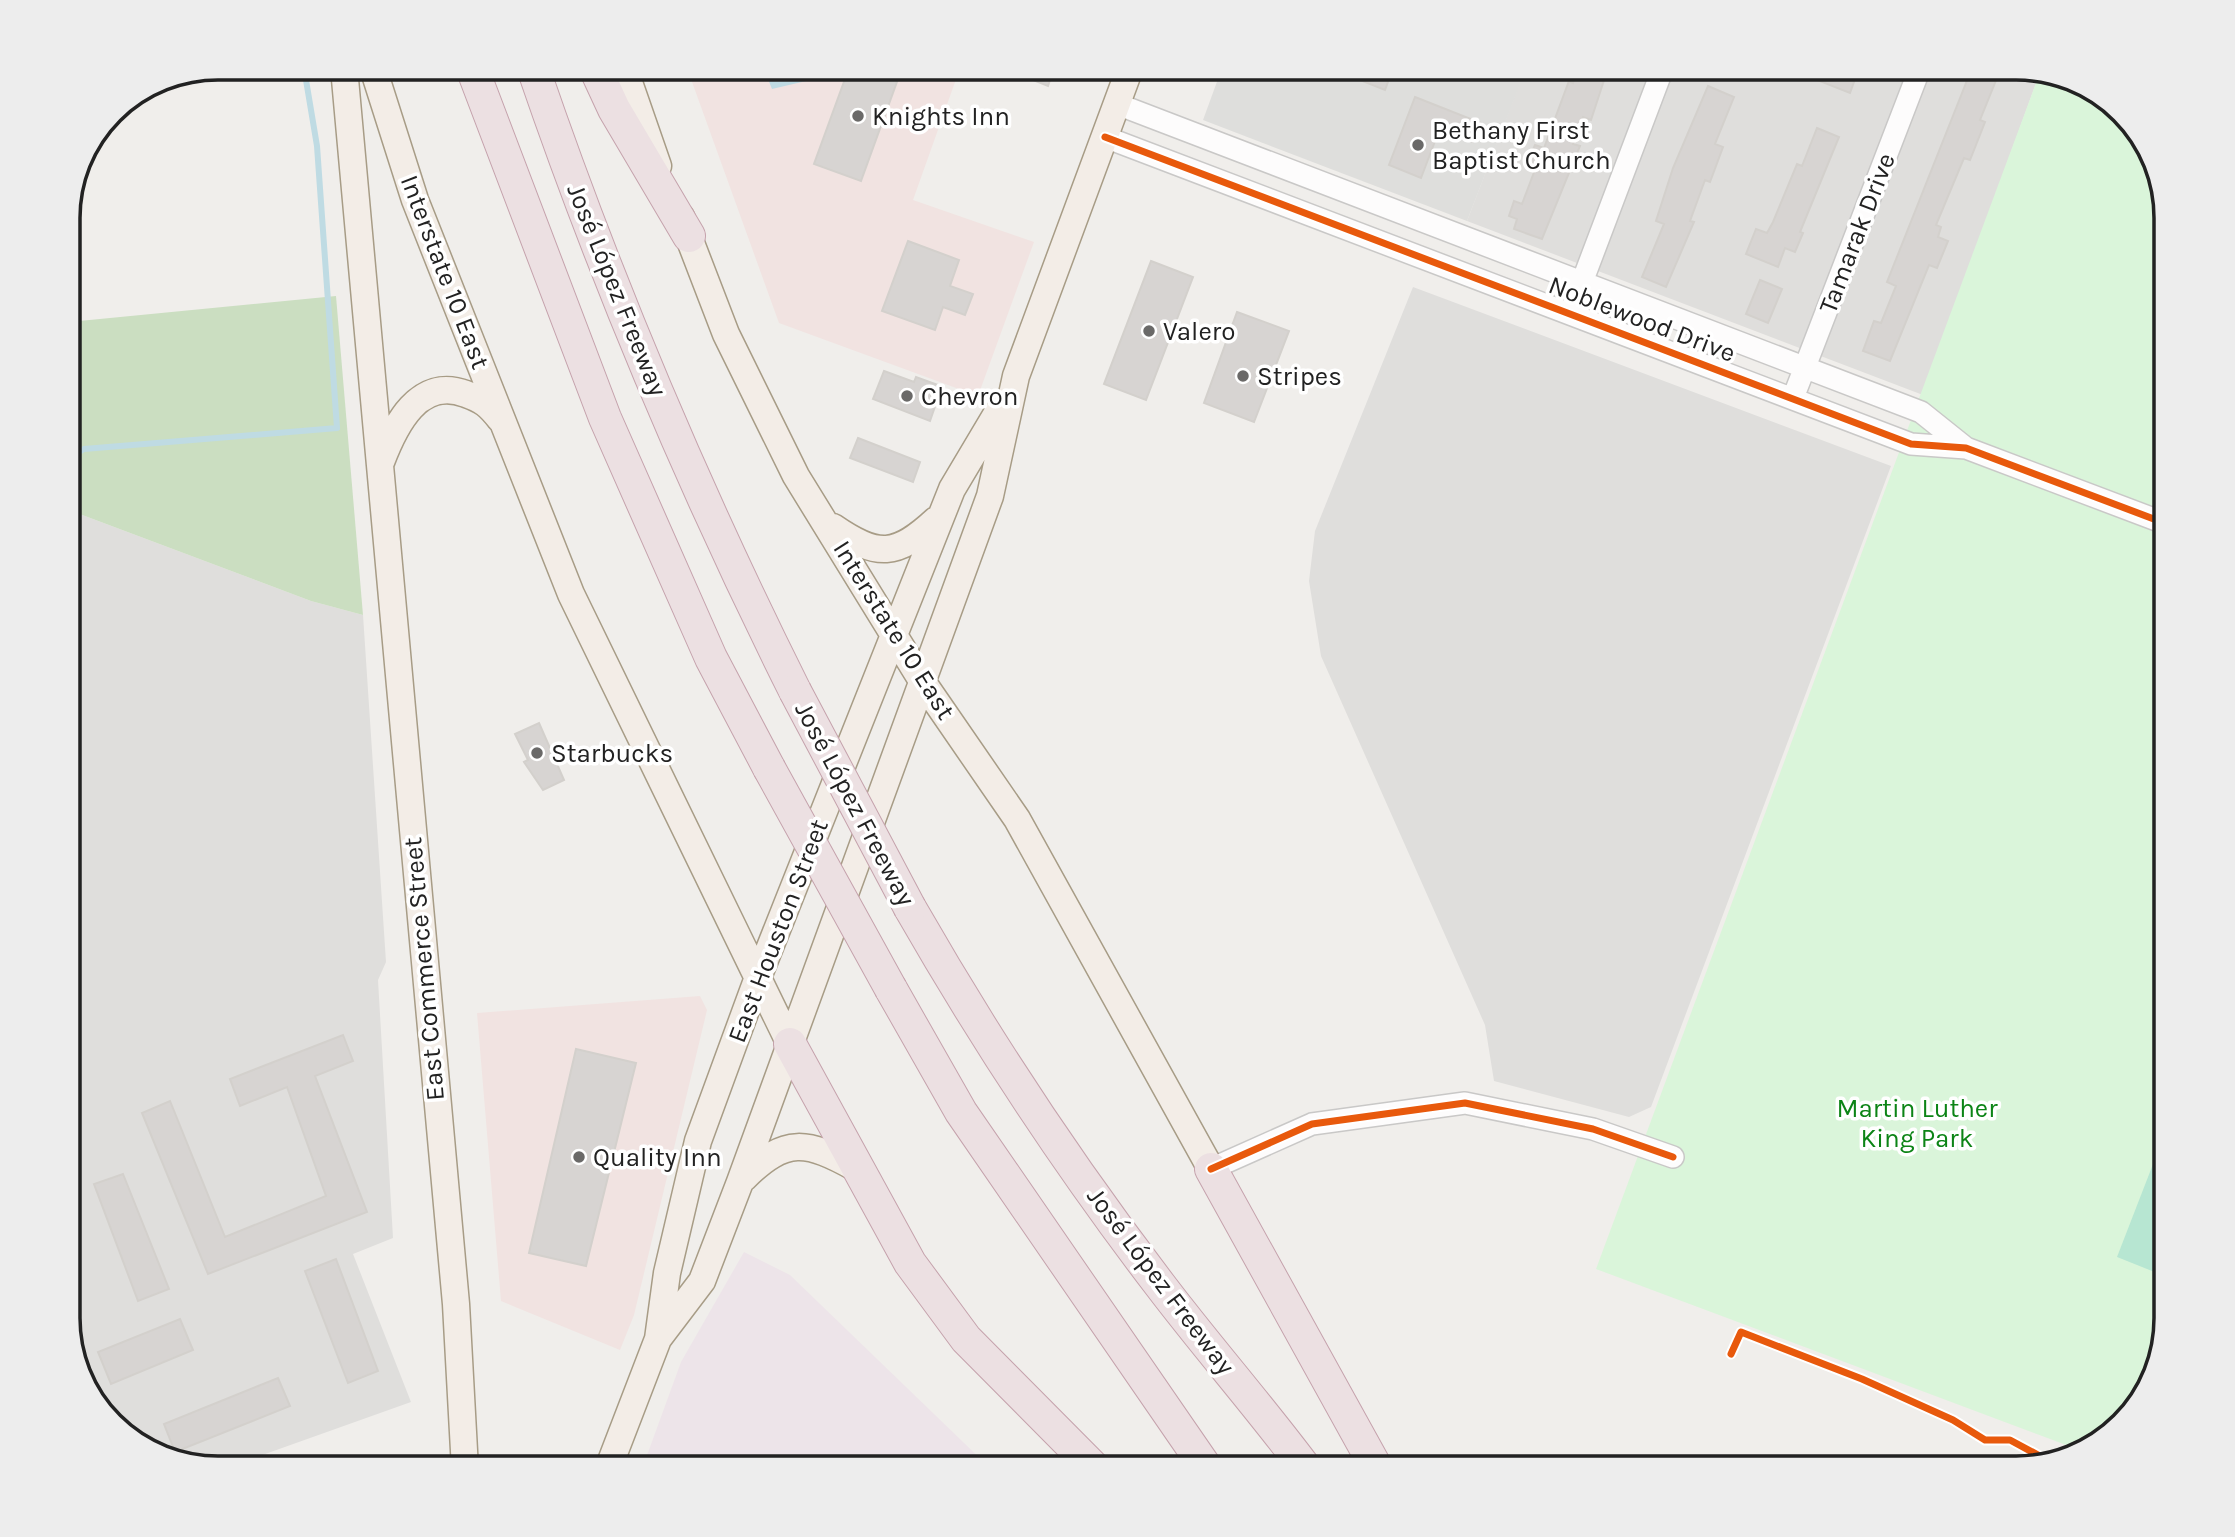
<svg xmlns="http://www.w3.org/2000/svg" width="2235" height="1537" font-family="Karla,sans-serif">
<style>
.residential{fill:#dfdedc}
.commercial{fill:#f1e3e1}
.industrial{fill:#ede4e9}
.religious{fill:#dededc}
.forest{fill:#cbdec1}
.park{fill:#daf5da}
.pitch{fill:#b7e6d2}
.water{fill:#bfdbe3}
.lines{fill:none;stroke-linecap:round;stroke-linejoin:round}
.stream{stroke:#bfdbe3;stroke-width:6}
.building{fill:#d7d4d2;stroke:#d3d0cc;stroke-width:2}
.minor-casing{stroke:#c9c8c7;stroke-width:24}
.major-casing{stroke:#a79c86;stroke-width:29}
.highway-casing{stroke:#c5a2ac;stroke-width:34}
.minor{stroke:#fdfcfc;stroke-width:21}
.major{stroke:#f3ede7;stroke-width:26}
.highway{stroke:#ece0e2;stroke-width:32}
.highway-bridge-casing{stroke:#c5a2ac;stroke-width:34;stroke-linecap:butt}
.highway-bridge{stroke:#ece0e2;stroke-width:32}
.cycleway-casing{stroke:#fff;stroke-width:11}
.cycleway{stroke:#e8590c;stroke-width:7}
.poi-dot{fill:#6a6968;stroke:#fff;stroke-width:2.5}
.labels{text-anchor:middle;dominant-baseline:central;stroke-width:7;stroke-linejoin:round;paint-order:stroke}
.poi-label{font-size:26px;fill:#222;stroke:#fff;text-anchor:start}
.street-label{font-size:26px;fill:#222;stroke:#fff}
.park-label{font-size:26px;fill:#0c8416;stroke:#fff}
.rim{fill:none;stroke:#222;stroke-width:3.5}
</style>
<rect width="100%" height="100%" fill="#f0eeeb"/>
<!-- residential -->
<path class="residential" d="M1492 68H2017L2039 75 1923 395 1467 221 1521 80Z
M1413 287 1891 466 1651 1107 1629 1117 1494 1081 1485 1025 1321 656 1309 581 1315 531Z
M69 510 311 601 363 615 386 962 378 980 393 1238 353 1254 411 1402 223 1469 135 1443 88 1393 69 1328Z"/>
<!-- commercial -->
<path class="commercial" d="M687 68H960L913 200 1034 242 978 396 779 323Z
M700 996 707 1010 634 1315 620 1350 501 1301 477 1013Z"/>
<!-- industrial -->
<path class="industrial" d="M744 1252 790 1275 991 1469H642L681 1362Z"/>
<!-- religious -->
<path class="religious" d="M1222 68H1492L1522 79 1467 221 1203 120Z"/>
<!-- forest -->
<path class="forest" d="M336 296 363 615 311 601 69 510V322Z"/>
<!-- park -->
<path class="park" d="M2039 75 2100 94 2147 144 2167 218V1319L2141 1402 2085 1452 1596 1269Z"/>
<!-- pitch -->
<path class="pitch" d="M2167 1128V1277L2117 1257Z"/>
<!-- water -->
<path class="water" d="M776 68H804L802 72 806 81 772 89 766 74Z"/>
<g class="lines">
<!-- stream -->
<path class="stream" d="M69 458 84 449 337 428 317 146 304 68"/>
</g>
<!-- building -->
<path class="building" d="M849 68H902L861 181 814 164Z
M1003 68H1054L1048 86Z
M1330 68H1393L1385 90Z
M1578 68H1608L1591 120 1583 117 1573 144 1580 146 1542 239 1514 229 1517 219 1509 216 1514 201 1522 204 1536 167 1527 163 1535 145 1544 148 1569 81 1573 83Z
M1821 68H1859L1850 93 1817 80Z
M1972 68H2001L1980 120 1985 122 1970 160 1964 158 1936 225 1941 227 1938 237 1948 241 1937 268 1929 265 1890 361 1863 351 1874 321 1881 323 1896 286 1887 282Z
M1708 86 1734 97 1715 144 1723 147 1710 182 1705 180 1690 221 1694 222 1666 287 1642 277 1664 224 1656 221 1673 168Z
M1415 97 1481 123 1473 142 1440 128 1421 178 1389 165Z
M1817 128 1839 137 1800 232 1803 233 1795 252 1785 248 1778 267 1746 254 1756 229 1767 233 1773 222 1797 164 1802 166Z
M908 241 959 260 950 286 973 294 965 315 943 307 935 330 882 311Z
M1151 261 1193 277 1146 400 1104 384Z
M1760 280 1782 289 1768 323 1746 314Z
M1237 312 1289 331 1254 422 1204 403Z
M884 371 914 382 916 377 938 385 935 390 940 392 930 421 873 399Z
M858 438 920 462 913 482 850 458Z
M539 723 564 780 543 790 524 762 528 760 515 734Z
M343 1035 353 1061 315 1076 367 1212 208 1274 142 1113 170 1101 225 1237 326 1196 287 1087 240 1106 230 1079Z
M576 1049 636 1063 586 1266 529 1253Z
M123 1174 169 1289 138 1301 94 1184Z
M336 1259 378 1371 348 1383 305 1271Z
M180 1319 193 1350 111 1384 98 1352Z
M278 1378 290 1406 175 1452 164 1424Z"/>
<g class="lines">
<defs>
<path id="minor" d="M1117 104 1921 412 1966 448
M1105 137 1911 444 1966 448 2167 524
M1570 314 1663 68
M1793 398 1920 68
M1211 1169 1312 1124 1465 1103 1593 1129 1673 1157"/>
<path id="major" d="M344 68 456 1304 465 1469
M373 68 415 200 571 594 790 1044
M624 68 658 166
M681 217 726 334 796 476 924 684 1017 819 1211 1169
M381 462C395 425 419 376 466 394 483 400 489 405 500 419
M833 527C878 558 896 557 936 520
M744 1178C786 1136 807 1141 856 1168
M658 1339 702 1281 740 1182 990 496 1016 376 1130 68
M608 1469 658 1339 667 1273 698 1141 757 980 952 489 1002 405"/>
<path id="highway" d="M472 68 605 418 711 658 769 768
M533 68C606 281 694 489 795 691
M595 68 614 109 689 236
M910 908C985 1039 1068 1165 1160 1285 1207 1347 1259 1406 1306 1469
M891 989 961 1112 1207 1469
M790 1044 910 1263 966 1339 1095 1469
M1211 1169 1377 1469"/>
</defs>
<!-- minor casing -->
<use href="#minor" class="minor-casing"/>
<!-- major casing -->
<use href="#major" class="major-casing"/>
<!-- highway casing -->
<use href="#highway" class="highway-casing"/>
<!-- minor -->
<use href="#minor" class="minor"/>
<!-- major -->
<use href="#major" class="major"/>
<!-- highway -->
<use href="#highway" class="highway"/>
<defs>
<path id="highway-bridge" d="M795 691 910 908
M769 768 891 989"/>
</defs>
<!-- highway-bridge casing -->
<use href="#highway-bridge" class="highway-bridge-casing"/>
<!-- highway-bridge -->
<use href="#highway-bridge" class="highway-bridge"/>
<defs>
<path id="cycleway" d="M1105 137 1911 444 1966 448 2167 524
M1211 1169 1312 1124 1465 1103 1593 1129 1673 1157
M1731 1354 1741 1332 1862 1379 1953 1420 1985 1440H2010L2049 1461"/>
</defs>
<!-- cycleway casing -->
<use href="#cycleway" class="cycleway-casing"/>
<!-- cycleway -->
<use href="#cycleway" class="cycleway"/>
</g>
<!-- markers -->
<g class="poi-dot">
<circle cx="858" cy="116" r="7"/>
<circle cx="1418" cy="145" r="7"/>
<circle cx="1149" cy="331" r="7"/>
<circle cx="1243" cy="376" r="7"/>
<circle cx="907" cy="396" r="7"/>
<circle cx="537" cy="753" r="7"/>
<circle cx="579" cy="1157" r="7"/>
</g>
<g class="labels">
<!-- poi labels -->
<g class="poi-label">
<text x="872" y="116">Knights Inn</text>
<text x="1432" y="130">Bethany First<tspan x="1432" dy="30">Baptist Church</tspan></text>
<text x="1163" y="331">Valero</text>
<text x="1257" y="376">Stripes</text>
<text x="921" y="396">Chevron</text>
<text x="551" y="753">Starbucks</text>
<text x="593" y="1157">Quality Inn</text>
</g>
<!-- street labels -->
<g class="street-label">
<text transform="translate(1857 233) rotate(-69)">Tamarak Drive</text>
<text transform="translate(445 272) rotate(69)">Interstate 10 East</text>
<text transform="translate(617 290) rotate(68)">José López Freeway</text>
<text transform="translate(1642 319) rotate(21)">Noblewood Drive</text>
<text transform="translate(894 630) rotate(58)">Interstate 10 East</text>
<text transform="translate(855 804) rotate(62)">José López Freeway</text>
<text transform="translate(778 931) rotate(-69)">East Houston Street</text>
<text transform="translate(424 969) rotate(-95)">East Commerce Street</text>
<text transform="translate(1161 1281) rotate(53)">José López Freeway</text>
</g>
<!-- park labels -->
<g class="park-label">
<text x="1917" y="1108">Martin Luther<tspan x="1917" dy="30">King Park</tspan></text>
</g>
</g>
<!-- crop -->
<path d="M0 0H2235V1537H0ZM218 80H2016A138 138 0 0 1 2154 218V1318A138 138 0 0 1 2016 1456H218A138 138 0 0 1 80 1318V218A138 138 0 0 1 218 80Z" fill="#ededed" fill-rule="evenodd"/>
<path class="rim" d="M218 80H2016A138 138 0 0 1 2154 218V1318A138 138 0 0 1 2016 1456H218A138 138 0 0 1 80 1318V218A138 138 0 0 1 218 80Z"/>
</svg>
